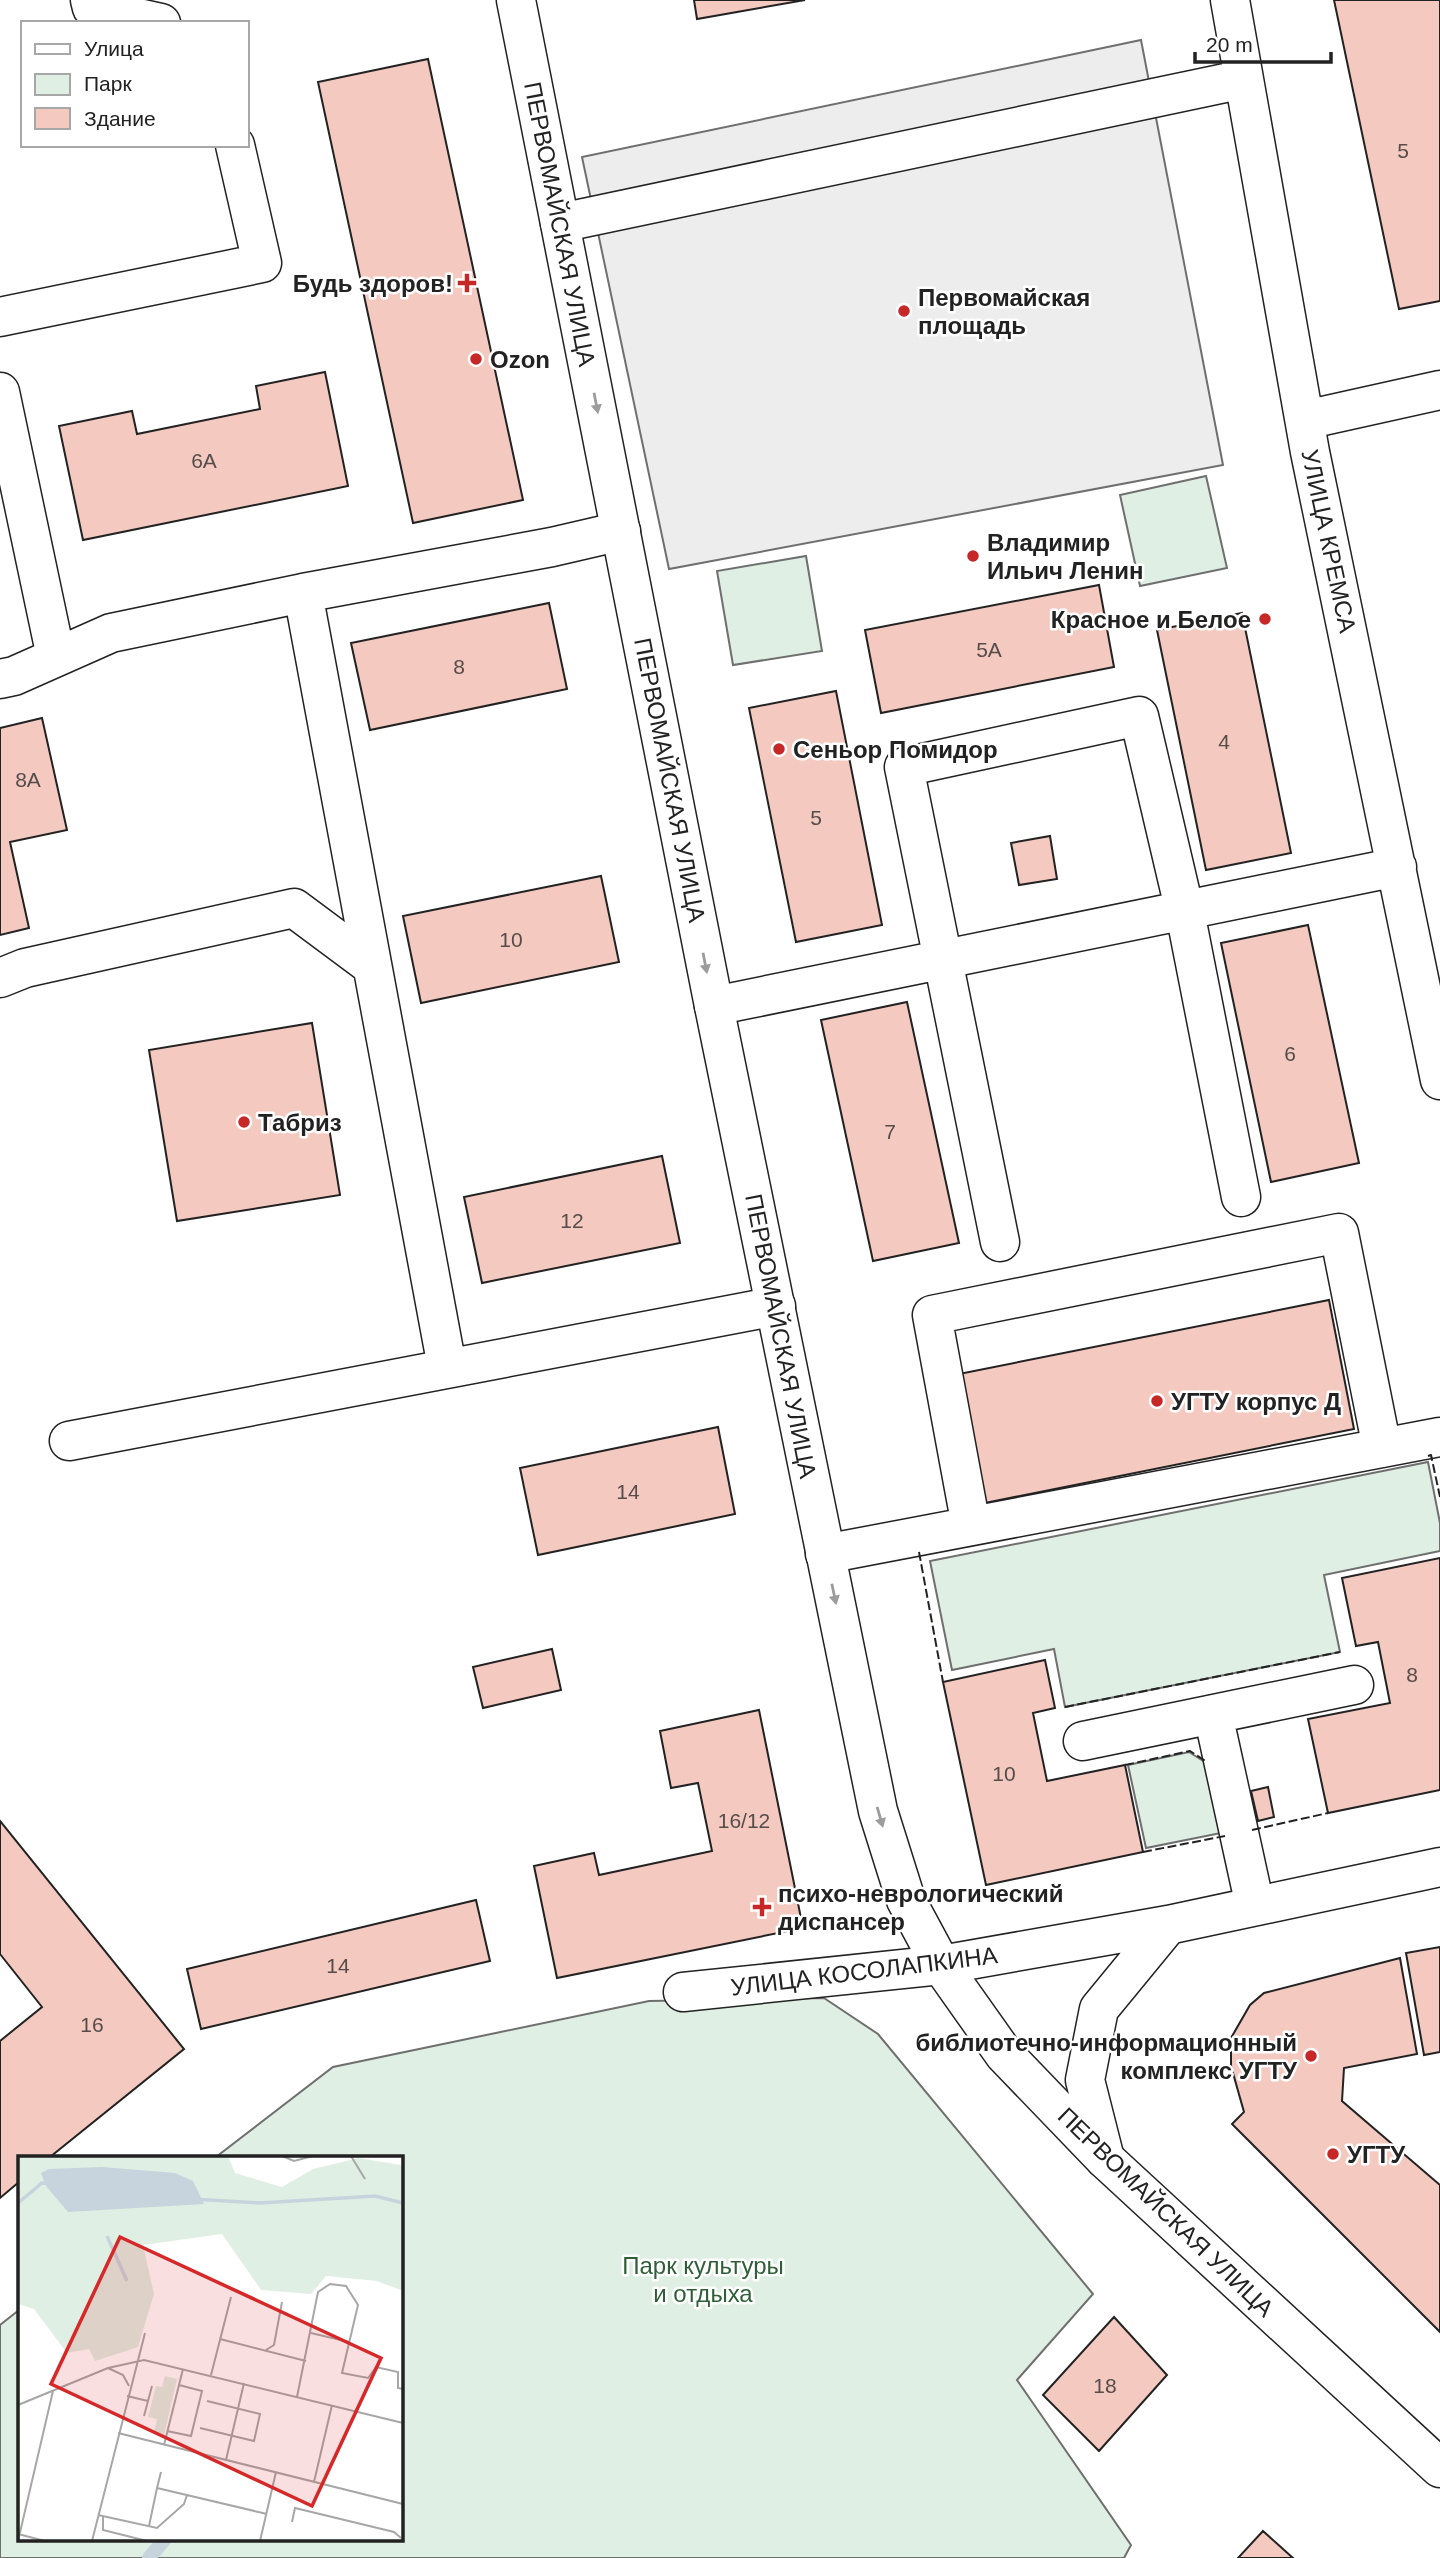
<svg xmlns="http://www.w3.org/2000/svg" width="1440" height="2558" font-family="Arial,sans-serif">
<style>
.green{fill:#e0efe3;stroke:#6f6f6f;stroke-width:2}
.parking{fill:#ededed;stroke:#6f6f6f;stroke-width:2}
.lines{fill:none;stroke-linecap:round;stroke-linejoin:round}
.stream{stroke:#c7d3dd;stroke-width:14}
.building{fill:#f3c9c0;stroke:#222;stroke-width:2}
.minor-casing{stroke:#222;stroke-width:41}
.major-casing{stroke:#222;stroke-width:41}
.minor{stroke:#fff;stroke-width:38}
.major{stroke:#fff;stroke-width:38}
.fence{stroke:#222;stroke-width:2;stroke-dasharray:9 3.5;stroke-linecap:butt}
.oneway{fill:#9c9c9c}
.poi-dot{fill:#c62828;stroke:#fff;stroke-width:2.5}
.labels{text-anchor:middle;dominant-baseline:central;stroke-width:5;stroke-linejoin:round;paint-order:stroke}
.number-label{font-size:21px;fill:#564c4a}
.street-label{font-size:24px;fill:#222;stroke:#fff}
.poi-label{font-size:24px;font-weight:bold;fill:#222;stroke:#fff;text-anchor:start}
.park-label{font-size:24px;fill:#2f5e38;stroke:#fff}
.inset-river{fill:none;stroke:#c7d3dd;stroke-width:3.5}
.inset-road{fill:none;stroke:#a7a7a7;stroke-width:2}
.view{fill:#d62828;fill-opacity:0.15;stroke:#d62828;stroke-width:3.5}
.inset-edge{fill:none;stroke:#222;stroke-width:3.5}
</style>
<rect width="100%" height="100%" fill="#fff"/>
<!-- green -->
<path class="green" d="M1206 476 1227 568 1140 586 1120 495Z
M806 556 822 651 733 665 717 571Z
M1428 1462 1440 1523V1551L1324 1575 1340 1652 1065 1707 1054 1649 952 1670 930 1561Z
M1189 1752 1208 1764 1221 1833 1146 1848 1128 1765Z
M824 1998 878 2034 1093 2294 1017 2380 1131 2545 1124 2558H0V2325L19 2310V2539H401V2157H216L333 2067 649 2001Z"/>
<!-- parking -->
<path class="parking" d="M1141 40 1223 465 669 569 582 157Z"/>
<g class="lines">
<!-- stream -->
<path class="stream" d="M149 2558 165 2539"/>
</g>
<!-- building -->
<path class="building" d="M694 0H805L697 19Z
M1334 0H1440V301L1399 309Z
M428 59 523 500 413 523 318 82Z
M325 372 348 486 83 540 59 426 132 411 137 434 260 409 256 386Z
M1099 585 1114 667 881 713 865 630Z
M549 603 567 689 370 730 351 643Z
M1242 613 1291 853 1206 870 1157 630Z
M836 691 882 925 796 942 749 708Z
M42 718 67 830 10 842 29 928 0 935V728Z
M1050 836 1057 879 1019 885 1011 843Z
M601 876 619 962 421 1003 403 916Z
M1308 925 1359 1163 1271 1182 1221 943Z
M907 1002 959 1243 873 1261 821 1020Z
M312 1023 340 1195 177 1221 149 1050Z
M662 1156 680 1243 482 1283 464 1197Z
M1329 1300 1354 1429 985 1503 959 1374Z
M718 1427 735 1514 538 1555 520 1468Z
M1440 1558V1790L1328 1813 1308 1719 1390 1703 1378 1642 1356 1646 1342 1578Z
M552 1649 561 1690 483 1708 473 1667Z
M1045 1660 1055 1708 1033 1713 1047 1781 1125 1765 1143 1852 986 1885 943 1682Z
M759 1710 803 1928 557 1978 534 1866 594 1853 599 1875 712 1851 698 1783 671 1788 660 1731Z
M1268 1787 1274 1817 1258 1821 1251 1791Z
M0 1821 184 2049 50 2157H19V2182L0 2198V2041L42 2007 0 1954Z
M476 1900 490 1961 201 2029 187 1969Z
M1440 1947V2052L1424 2055 1406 1953Z
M1400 1958 1417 2054 1344 2068 1342 2101 1440 2185V2332L1232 2124 1244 2112 1231 2066V2038L1250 2005 1264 1993Z
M1114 2317 1167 2375 1099 2451 1043 2395Z
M1263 2531 1293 2558H1238Z"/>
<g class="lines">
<defs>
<path id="minor" d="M90 0 92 8 161 23
M1230 0 1310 452 1440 1080
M560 223 1244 79
M0 317 262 263 235 145
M0 392 56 657
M1305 420 1440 390
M303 593 447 1367
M0 679 14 676 111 633 303 593 552 547 621 531
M0 978 25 968 294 908 372 966
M714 1006 1397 867
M1000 1242 904 767 1139 716 1185 912 1241 1197
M69 1441 776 1306
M971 1526 932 1315 1339 1233 1382 1448
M825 1554 1440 1437
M1213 1714 1255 1906
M1083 1741 1354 1685
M683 1992 941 1965 1168 1925 1440 1867
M1105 2159 1085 2080 1099 2009 1168 1925"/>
<path id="major" d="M516 0 714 1006 878 1811 906 1900 941 1965 1004 2054 1105 2159 1440 2468"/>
</defs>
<!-- minor casing -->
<use href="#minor" class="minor-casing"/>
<!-- major casing -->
<use href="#major" class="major-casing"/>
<!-- minor -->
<use href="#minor" class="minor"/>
<!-- major -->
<use href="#major" class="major"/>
<!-- fence -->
<path class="fence" d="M1428 1456 1431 1455 1440 1497
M919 1552 943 1682
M1065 1707 1340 1652
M1125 1765 1190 1751 1207 1762
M1252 1830 1328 1813
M1143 1852 1225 1836"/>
</g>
<!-- one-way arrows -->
<defs><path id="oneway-solid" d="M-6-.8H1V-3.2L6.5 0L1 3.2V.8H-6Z" transform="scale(1.75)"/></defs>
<g class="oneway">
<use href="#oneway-solid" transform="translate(596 403) rotate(79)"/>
<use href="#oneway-solid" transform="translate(705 963) rotate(79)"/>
<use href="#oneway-solid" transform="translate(834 1594) rotate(78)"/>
<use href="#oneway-solid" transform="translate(880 1817) rotate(74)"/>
</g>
<!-- markers -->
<g class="poi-dot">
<path d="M463.5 272.5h7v7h7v7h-7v7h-7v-7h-7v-7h7z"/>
<circle cx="904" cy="311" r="7"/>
<circle cx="476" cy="359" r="7"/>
<circle cx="973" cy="556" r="7"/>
<circle cx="1265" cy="619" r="7"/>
<circle cx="779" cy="749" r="7"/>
<circle cx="244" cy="1122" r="7"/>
<circle cx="1157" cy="1401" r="7"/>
<path d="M758.5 1896.5h7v7h7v7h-7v7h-7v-7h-7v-7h7z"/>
<circle cx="1311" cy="2056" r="7"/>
<circle cx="1333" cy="2154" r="7"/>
</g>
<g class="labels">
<!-- number labels -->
<g class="number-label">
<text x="1403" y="150">5</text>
<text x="204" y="460">6А</text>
<text x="989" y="649">5А</text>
<text x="459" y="666">8</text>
<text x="1224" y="741">4</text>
<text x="28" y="779">8А</text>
<text x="816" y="817">5</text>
<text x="511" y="939">10</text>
<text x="1290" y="1053">6</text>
<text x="890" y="1131">7</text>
<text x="572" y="1220">12</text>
<text x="628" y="1491">14</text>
<text x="1412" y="1674">8</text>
<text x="1004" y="1773">10</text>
<text x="744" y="1820">16/12</text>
<text x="338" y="1965">14</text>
<text x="92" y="2024">16</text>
<text x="1105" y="2385">18</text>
</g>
<!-- street labels -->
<g class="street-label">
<text transform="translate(560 224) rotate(79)">ПЕРВОМАЙСКАЯ УЛИЦА</text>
<text transform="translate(1329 541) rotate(78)">УЛИЦА КРЕМСА</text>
<text transform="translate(670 780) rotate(79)">ПЕРВОМАЙСКАЯ УЛИЦА</text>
<text transform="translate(781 1336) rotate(79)">ПЕРВОМАЙСКАЯ УЛИЦА</text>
<text transform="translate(864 1971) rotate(-7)">УЛИЦА КОСОЛАПКИНА</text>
<text transform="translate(1166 2212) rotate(44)">ПЕРВОМАЙСКАЯ УЛИЦА</text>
</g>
<!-- poi labels -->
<g class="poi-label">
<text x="453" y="283" text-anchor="end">Будь здоров!</text>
<text x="918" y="297">Первомайская<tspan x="918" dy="28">площадь</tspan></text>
<text x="490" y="359">Ozon</text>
<text x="987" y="542">Владимир<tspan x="987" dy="28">Ильич Ленин</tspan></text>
<text x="1251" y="619" text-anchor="end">Красное и Белое</text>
<text x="793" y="749">Сеньор Помидор</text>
<text x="258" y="1122">Табриз</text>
<text x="1171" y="1401">УГТУ корпус Д</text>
<text x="778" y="1893">психо-неврологический<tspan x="778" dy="28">диспансер</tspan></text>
<text x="1297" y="2042" text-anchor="end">библиотечно-информационный<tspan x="1297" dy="28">комплекс УГТУ</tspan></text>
<text x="1347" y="2154">УГТУ</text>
</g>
<!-- park labels -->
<g class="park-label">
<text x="703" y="2265">Парк культуры<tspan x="703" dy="28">и отдыха</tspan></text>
</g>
</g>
<!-- overview -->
<g transform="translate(18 2156)">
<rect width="385" height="385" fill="#fff"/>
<path d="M0 0H210L217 17 264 31 295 13 341 2 383 9 385 4V135L359 125 308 120 293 138 243 134 204 78 125 89 136 138 120 191 77 205 71 193 49 197 16 153 0 148ZM147 220 159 223 146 279 136 276 139 263 130 261 138 230 144 231Z" fill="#e0efe3"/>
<path d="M84 11 157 17 175 25 186 48 50 56 28 30 23 17 31 13Z" fill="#c7d3dd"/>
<path class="inset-river" d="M174 43 242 47 357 40 385 47M0 47 24 27 38 28M89 80 109 125"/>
<path class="inset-road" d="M264 0 276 5 295 0M333 0 347 23M293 177 331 186M202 183 288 205M248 194 256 189 264 146M90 212 105 219 111 230M193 219 213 141M109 240 130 245M279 241 300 136 312 128 328 130 340 149 324 217 350 222 358 211 380 216V232L385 233M0 249 90 212 126 204 385 267M126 260 134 230M182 272 236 285 242 258 189 245M149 275 173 280 184 235 161 229M100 277 385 348M146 289 165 213M208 304 226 227M143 316 139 332 249 358M296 326 314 249M80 359 139 372 166 348 169 339M85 360V374L129 385M274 366 277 352 376 376 383 382M131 370 139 332M0 378 27 385M0 385 35 235M74 385 127 177M242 385 258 316"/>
<path class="view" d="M102 81 363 202 294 350 33 228Z"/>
<rect width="385" height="385" class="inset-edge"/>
</g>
<!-- legend -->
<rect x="21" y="21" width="228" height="126" fill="#ffffff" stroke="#a7a7a7" stroke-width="2"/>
<rect x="35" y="44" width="35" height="10" fill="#ffffff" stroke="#a7a7a7" stroke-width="2"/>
<text x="84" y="56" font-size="21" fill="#222222">Улица</text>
<rect x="35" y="74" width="35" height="21" fill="#e0efe3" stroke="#a7a7a7" stroke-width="2"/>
<text x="84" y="91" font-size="21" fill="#222222">Парк</text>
<rect x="35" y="108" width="35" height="21" fill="#f3c9c0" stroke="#a7a7a7" stroke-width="2"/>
<text x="84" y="126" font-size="21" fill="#222222">Здание</text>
<!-- scale -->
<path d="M1195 52v10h136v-10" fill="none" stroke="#222222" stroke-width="3.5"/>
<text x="1206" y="52" font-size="21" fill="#222222" stroke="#ffffff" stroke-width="5" paint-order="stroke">20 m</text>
</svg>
